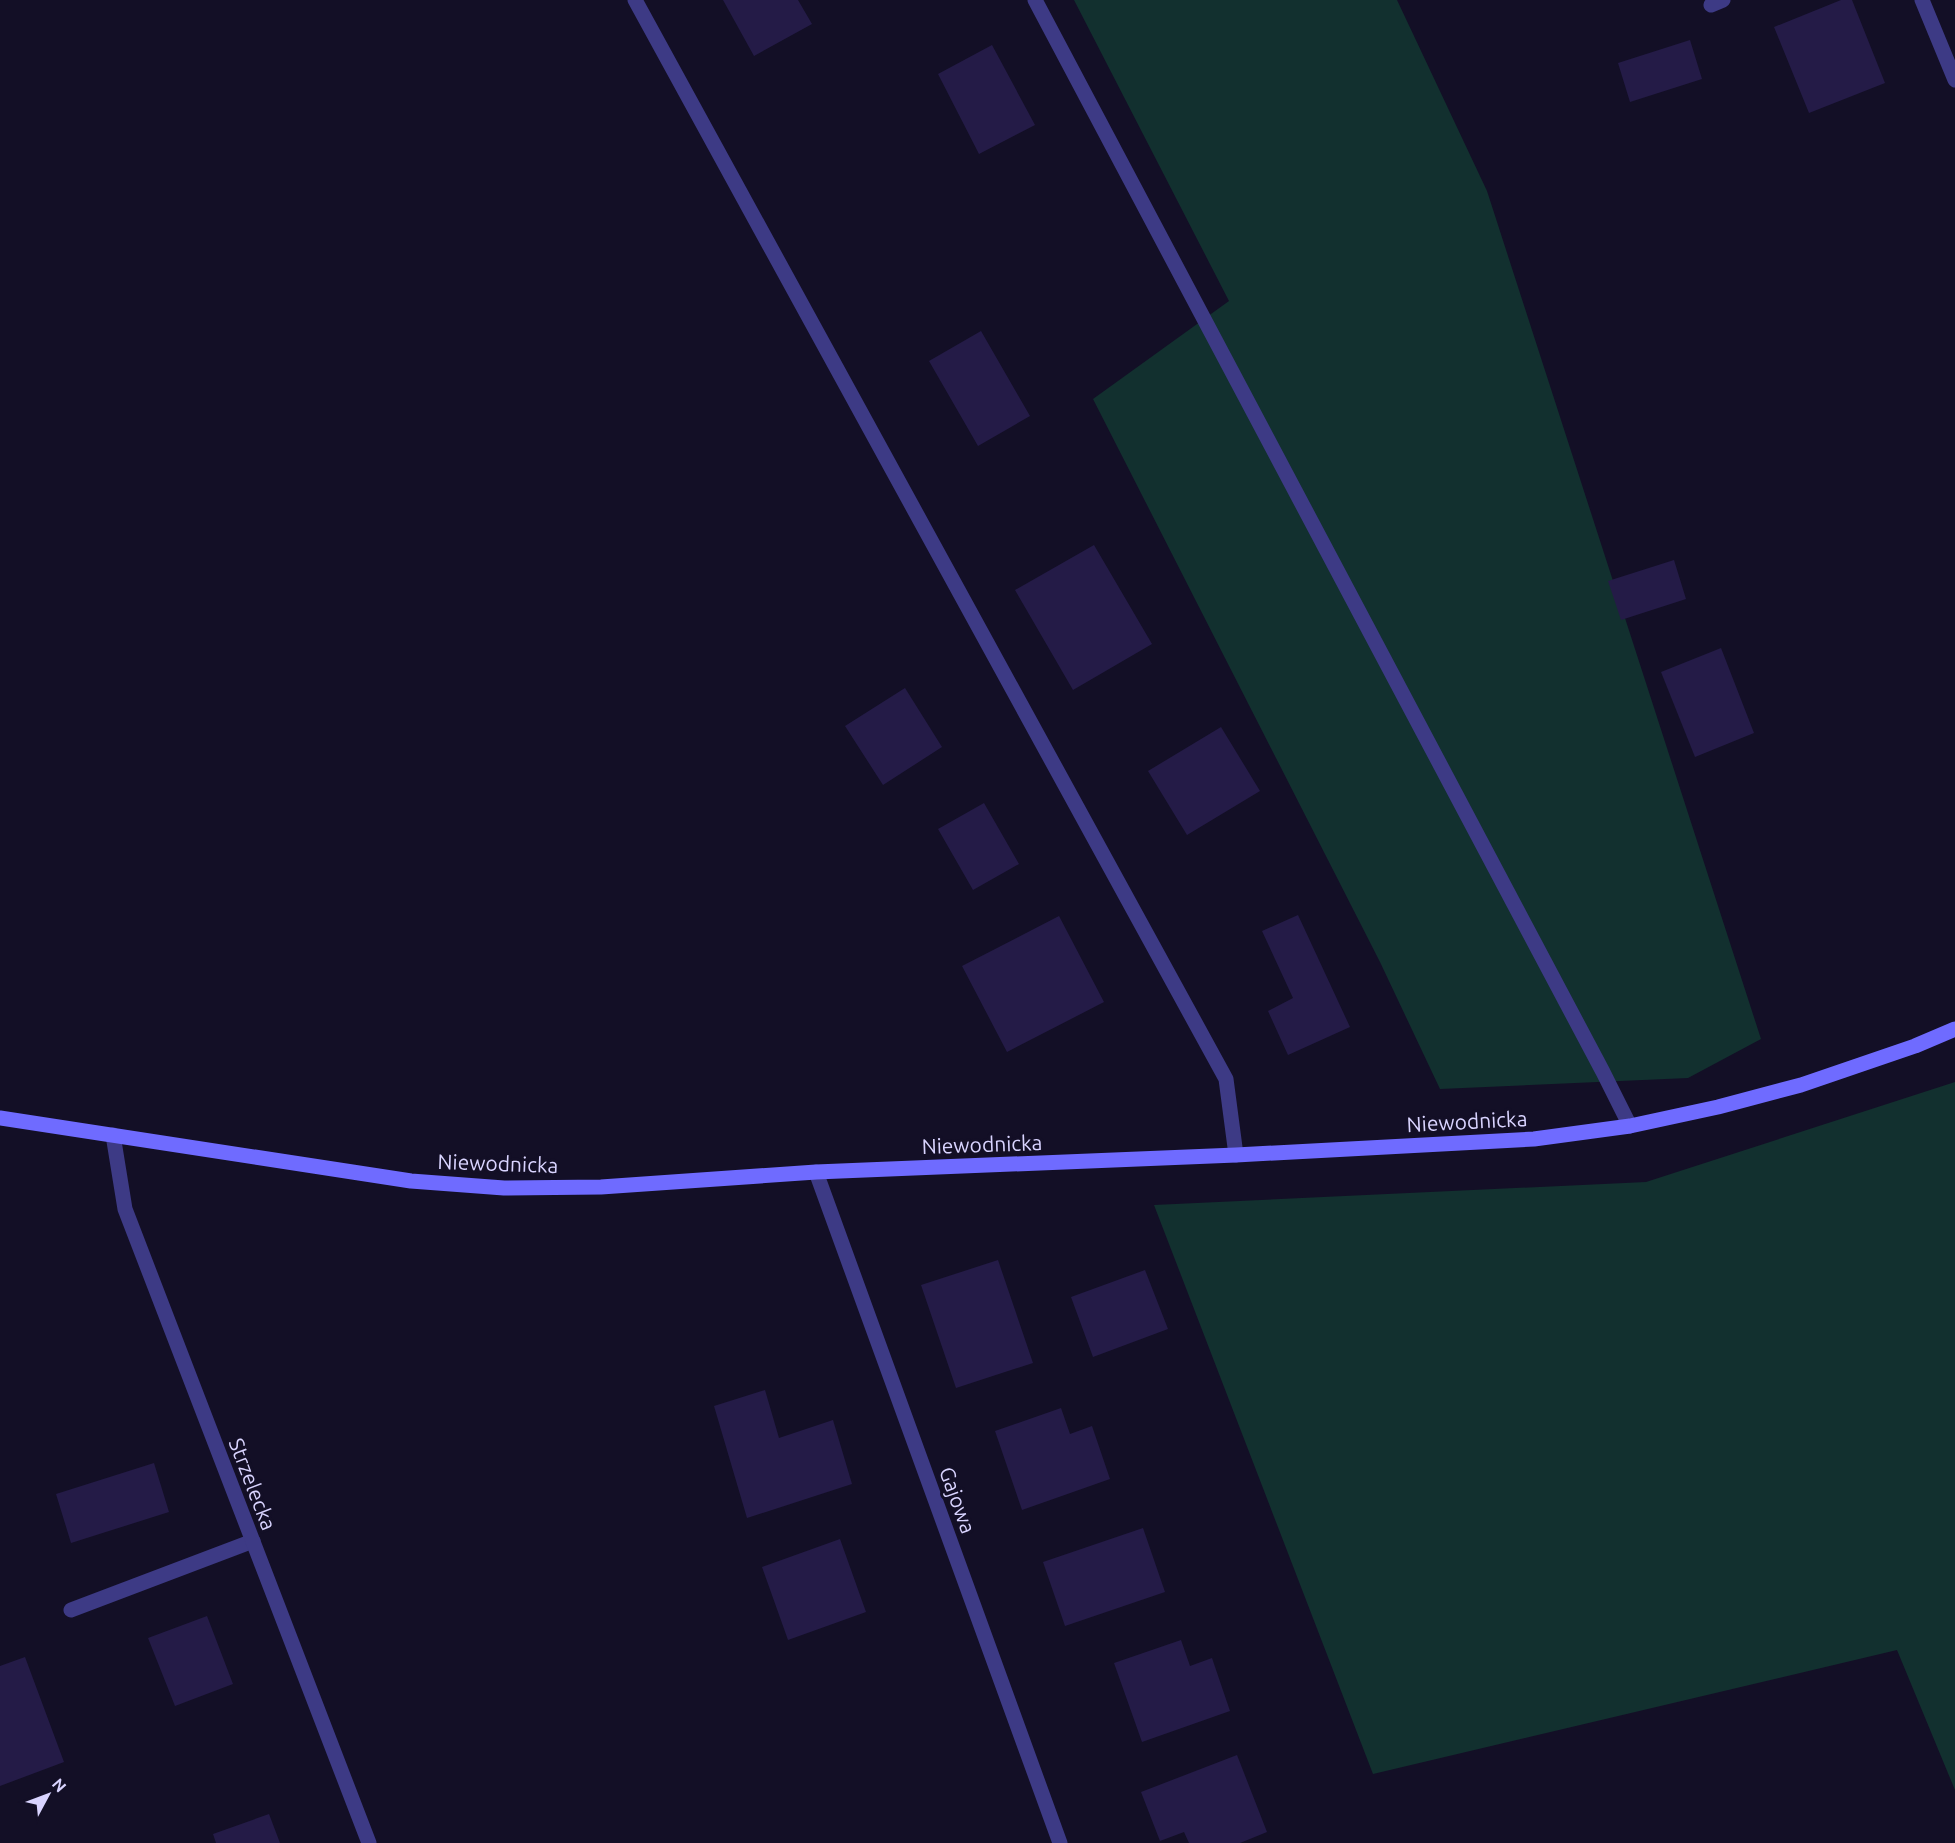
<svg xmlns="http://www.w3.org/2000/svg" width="1955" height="1843" font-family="Ubuntu,sans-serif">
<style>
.green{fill:#12302f}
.building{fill:#241b47}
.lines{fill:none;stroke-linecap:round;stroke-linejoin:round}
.lane{stroke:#3d3a85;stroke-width:15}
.street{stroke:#3d3a85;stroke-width:15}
.secondary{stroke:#6f6bff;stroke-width:15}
.labels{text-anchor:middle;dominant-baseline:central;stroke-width:6;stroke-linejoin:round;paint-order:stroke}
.street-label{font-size:21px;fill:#d9d4ff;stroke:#130f26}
</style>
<rect width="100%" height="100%" fill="#130f26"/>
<!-- green -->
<path class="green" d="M1074 0H1397L1487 191 1761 1039 1688 1078 1440 1089 1380 962 1093 399 1229 301Z
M1955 1082V1790L1897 1650 1373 1774 1154 1205 1646 1182Z"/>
<!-- building -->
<path class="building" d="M723 0H798L812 24 754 56Z
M1841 0H1852L1885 83 1809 113 1774 27Z
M1690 40 1702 79 1630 102 1618 63Z
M992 45 1035 125 979 154 938 74Z
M981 331 1030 416 978 446 929 361Z
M1094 545 1152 644 1073 690 1015 590Z
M1674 560 1686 599 1621 620 1608 581Z
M1721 648 1754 733 1695 757 1661 672Z
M905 688 942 747 883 785 845 726Z
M1221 727 1260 791 1187 835 1148 771Z
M984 803 1019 864 973 890 938 829Z
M1298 915 1350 1027 1288 1055 1268 1011 1293 998 1262 931Z
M1059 916 1104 1002 1007 1052 962 966Z
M998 1260 1033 1363 956 1388 921 1285Z
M1145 1270 1168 1329 1093 1357 1071 1297Z
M765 1390 779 1438 833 1420 852 1484 747 1518 714 1406Z
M1061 1408 1070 1434 1092 1426 1110 1479 1022 1510 995 1431Z
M154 1463 169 1512 71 1543 56 1494Z
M1143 1528 1165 1592 1065 1626 1043 1562Z
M840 1539 866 1612 788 1640 762 1567Z
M207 1616 233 1684 175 1706 148 1638Z
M1181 1640 1190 1666 1212 1658 1230 1711 1142 1742 1114 1663Z
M25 1657 64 1762 0 1786V1666Z
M1237 1755 1267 1832 1240 1843H1189L1184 1832 1160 1841 1141 1792Z
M269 1814 280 1843H216L213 1834Z"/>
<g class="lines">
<!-- lane -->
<path class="lane" d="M1711 5 1723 0
M71 1610 253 1541"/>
<!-- street -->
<path class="street" d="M635 0 1226 1079 1236 1155
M1035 0 1603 1072 1630 1126
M1922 0 1955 80
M113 1135 125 1209 369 1843
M816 1172 1060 1843"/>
<!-- secondary -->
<path class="secondary" d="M0 1118 411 1181 504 1188 601 1187 816 1172 1236 1155 1534 1139 1630 1126 1718 1107 1801 1085 1915 1046 1955 1029"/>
</g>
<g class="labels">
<!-- street labels -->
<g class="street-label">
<text transform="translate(1467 1121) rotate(-3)">Niewodnicka</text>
<text transform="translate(982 1144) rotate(-2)">Niewodnicka</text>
<text transform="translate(498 1163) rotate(2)">Niewodnicka</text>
<text transform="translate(253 1484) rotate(69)">Strzelecka</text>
<text transform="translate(958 1500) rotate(70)">Gajowa</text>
</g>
</g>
<!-- north arrow -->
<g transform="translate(48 1795) rotate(49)" stroke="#130f26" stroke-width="4.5" paint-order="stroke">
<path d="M0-4.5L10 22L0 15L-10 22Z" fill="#d9d4ff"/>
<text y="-9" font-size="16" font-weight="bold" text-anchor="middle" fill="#d9d4ff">N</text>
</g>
</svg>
